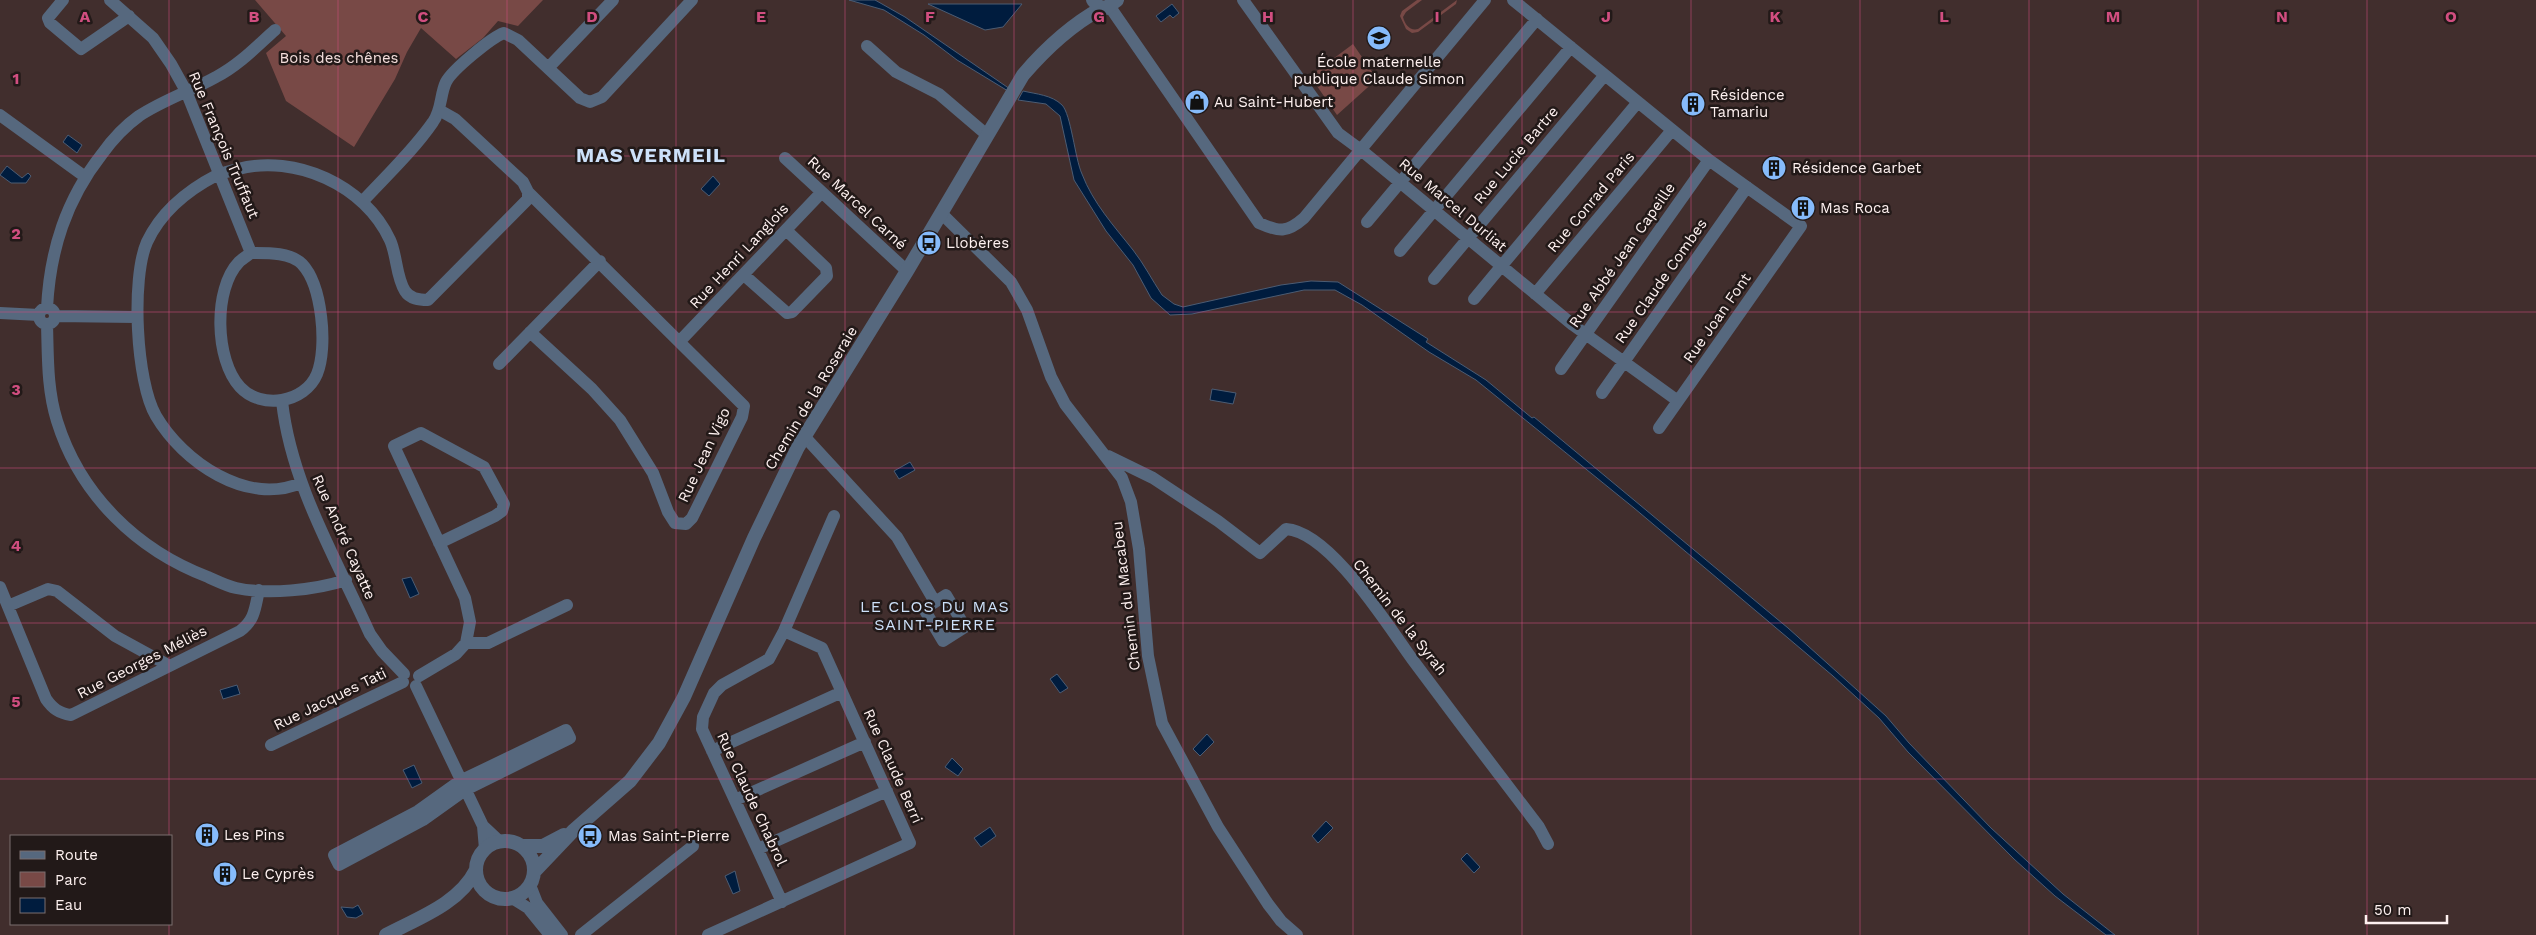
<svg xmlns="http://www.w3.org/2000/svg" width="2536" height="935" font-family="'Work Sans',sans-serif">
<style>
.green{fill:#784946}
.water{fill:#001c3e;stroke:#4c5c73}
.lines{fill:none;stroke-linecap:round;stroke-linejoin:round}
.minor{stroke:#56687e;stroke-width:12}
.tertiary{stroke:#56687e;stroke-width:14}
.grid{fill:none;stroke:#d14e80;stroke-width:1;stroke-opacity:0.55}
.labels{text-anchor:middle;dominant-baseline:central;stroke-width:5;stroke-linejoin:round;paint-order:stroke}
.park-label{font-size:15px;fill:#f3dddb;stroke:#221918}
.poi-label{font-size:15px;fill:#fef1f0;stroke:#221918;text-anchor:start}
.street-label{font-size:15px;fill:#fef1f0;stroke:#221918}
.neighbourhood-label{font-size:16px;letter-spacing:1px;fill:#cde1fa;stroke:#221918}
.district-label{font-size:20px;font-weight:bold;letter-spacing:1px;fill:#cde1fa;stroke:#221918}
.grid-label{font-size:16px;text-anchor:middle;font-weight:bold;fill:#d14e80;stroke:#221918;stroke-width:5;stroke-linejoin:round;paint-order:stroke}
</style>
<rect width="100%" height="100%" fill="#412e2d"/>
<!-- green -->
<path class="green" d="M255 0H543L518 26 498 21 483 38 456 59 421 28 407 52 395 79 354 147 286 101 266 53 286 36Z
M1417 0H1422L1406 12 1403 17C1405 25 1410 31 1418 29L1457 0 1456 4 1418 32 1412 33 1406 29 1400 16 1402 11Z
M1353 44 1377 79 1337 115 1310 76Z"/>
<!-- water -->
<path class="water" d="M849 0H875L905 17 1010 89 1008 91 957 60 924 35 884 10Z
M928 4H1022L1003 27 985 30Z
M1172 4 1179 13 1173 18 1170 15 1161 22 1156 16Z
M1023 91C1036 94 1052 95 1062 105 1071 114 1075 159 1082 174 1093 203 1114 226 1133 250 1144 264 1152 280 1162 295L1174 304 1183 307 1281 285 1311 281 1338 282 1428 339 1426 342 1486 380 1532 418 1534 417 1788 628 1886 716 1909 743 1991 828 2063 894 2115 935H2106L2055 896 2014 859 1908 752 1879 718 1833 676 1634 508 1476 380 1429 352 1362 305 1335 290H1304L1192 314 1170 315 1151 298 1133 265 1106 231 1074 180 1060 116 1046 104 1018 100Z
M68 135 82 145 77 153 63 142Z
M7 166 22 178 28 173 31 176 26 183H11L0 175Z
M713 176 720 184 709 196 701 189Z
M1212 389 1236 393 1233 404 1210 400Z
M910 462 915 470 899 479 894 471Z
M411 577 419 594 410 598 402 579Z
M1057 674 1068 688 1060 693 1050 679Z
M237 685 240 694 223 699 220 690Z
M1207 734 1214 742 1200 756 1193 749Z
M952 758 963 769 958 776 945 767Z
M414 765 422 783 412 788 403 770Z
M1326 821 1333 828 1318 843 1312 836Z
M990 827 996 836 981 847 974 838Z
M1467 853 1480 867 1474 873 1461 859Z
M735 871 740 891 733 894 725 876Z
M358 905 363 914 356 918 347 917 341 907 353 908Z"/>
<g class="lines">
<!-- minor -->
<path class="minor" d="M63 0 48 18 50 23 81 49 129 16
M110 0 153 38 171 64 186 91 251 253
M1243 0 1338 133 1361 150 1573 325 1678 401
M1513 0 1709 160 1801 226 1659 428
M1110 7 1259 223C1279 232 1287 233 1304 218L1485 0
M867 46 896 72 939 94 987 135
M548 68 613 0
M0 115 84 176
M785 158 907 271
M528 192 744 406 742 417 692 518 686 524 675 523 668 512 653 473 620 420 592 389 530 332
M362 202C386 176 413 151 433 122 442 110 440 94 446 82 452 70 492 37 504 33L518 40 580 98 590 102 602 97 692 0
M941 213 1011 282 1027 310 1051 377 1065 404 1122 478 1131 502 1139 549 1148 656 1162 723 1218 827 1268 904 1281 921 1297 935
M1367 222 1537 19
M1400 251 1571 47
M251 253C266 253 290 252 302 264 322 285 328 347 317 374 305 403 261 410 240 387 215 360 213 289 239 262 242 259 247 256 251 253Z
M744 275 787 313 792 312 827 276 826 268 786 230
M1434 279 1604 76
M1535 294 1672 130
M1474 299 1638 102
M47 308C50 250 66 200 102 154 112 140 125 126 139 116 163 100 191 91 216 77 239 65 257 46 275 30
M39 316a8 8 0 1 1 16 0a8 8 0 1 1-16 0Z
M0 313 39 315
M55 316 136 317
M47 324C48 357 47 389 57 421 80 495 137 550 208 577 217 581 227 586 236 588 267 595 316 590 346 580
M680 341 821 193
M499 364 600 261
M1561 369 1709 160
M1602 393 1747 187
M282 401C291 484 336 558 370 634L382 651 404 674
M804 436 897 537 935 602
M1108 456 1153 478 1218 521 1260 553 1286 529C1331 532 1389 628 1415 663 1456 718 1497 772 1539 827L1548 844
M301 483C247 506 183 462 156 416 136 382 131 278 147 242 161 212 188 190 217 175 223 172 231 171 238 169 295 154 365 185 390 240 397 255 396 277 405 291 410 299 419 300 428 300L528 199V192L523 182 455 119 439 110
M439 543 495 516 502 511 504 504 484 467 421 433 394 446 465 598 470 622 466 643
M0 587 46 699C53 709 59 713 71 715L240 631C255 620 255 608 259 590
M946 595 965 627 943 641 924 609Z
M8 606 48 589 57 591 115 636 168 665
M419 676 456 654 466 643H488L567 605
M416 686 483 826 499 841
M566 730 570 738 465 790 423 820 339 865 334 855 418 811 460 781Z
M271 745 403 682
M712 751 842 692
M735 800 865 742
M483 826 485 849
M758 849 887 791
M530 885 537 903 562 935
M512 898 528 908 550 935
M782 902 702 729 703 717 714 693 722 685 769 659 784 631 834 516
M581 935 693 846
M708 935 910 843 822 648 784 631"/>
<!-- tertiary -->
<path class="tertiary" d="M1093 0 1099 7 1106 8 1117 0
M476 870a29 29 0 1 1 58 0a29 29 0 1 1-58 0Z
M523 846H543L564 835
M534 872 573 831 630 781 659 743 684 697 754 538 798 447 907 271 1023 75C1046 48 1071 25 1102 8
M386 935C418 918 459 904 476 870"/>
</g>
<!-- grid -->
<path class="grid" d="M169 0V836M338 0V935M507 0V935M676 0V935M845 0V935M1014 0V935M1183 0V935M1353 0V935M1522 0V935M1691 0V935M1860 0V935M2029 0V935M2198 0V935M2367 0V935M0 156H2536M0 312H2536M0 468H2536M0 623H2536M0 779H2536M169 924V935"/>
<!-- icons -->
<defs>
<symbol id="school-disc" viewBox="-11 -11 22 22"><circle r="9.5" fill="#86bbfb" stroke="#221918"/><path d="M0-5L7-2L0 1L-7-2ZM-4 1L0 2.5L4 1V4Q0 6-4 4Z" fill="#111"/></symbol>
<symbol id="shop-disc" viewBox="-11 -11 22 22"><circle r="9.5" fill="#86bbfb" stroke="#221918"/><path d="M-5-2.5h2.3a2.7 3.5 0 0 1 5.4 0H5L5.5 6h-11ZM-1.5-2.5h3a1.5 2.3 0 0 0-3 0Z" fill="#111"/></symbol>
<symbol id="building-disc" viewBox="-11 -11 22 22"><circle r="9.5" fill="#86bbfb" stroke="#221918"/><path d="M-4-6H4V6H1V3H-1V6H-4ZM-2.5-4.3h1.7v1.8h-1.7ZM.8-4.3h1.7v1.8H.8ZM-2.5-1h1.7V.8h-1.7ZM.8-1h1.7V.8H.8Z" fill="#111"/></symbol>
<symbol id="bus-disc" viewBox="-11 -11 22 22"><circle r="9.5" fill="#86bbfb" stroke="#221918"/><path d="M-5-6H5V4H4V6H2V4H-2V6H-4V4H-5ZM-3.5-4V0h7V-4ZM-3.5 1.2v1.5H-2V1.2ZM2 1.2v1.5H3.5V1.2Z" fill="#111"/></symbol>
</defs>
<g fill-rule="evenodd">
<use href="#school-disc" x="1365" y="24" width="28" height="28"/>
<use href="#shop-disc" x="1183" y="88" width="28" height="28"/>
<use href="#building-disc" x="1679" y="90" width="28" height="28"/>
<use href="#building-disc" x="1760" y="154" width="28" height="28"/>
<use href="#building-disc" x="1789" y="194" width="28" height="28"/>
<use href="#bus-disc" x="915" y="229" width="28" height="28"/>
<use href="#building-disc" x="193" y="821" width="28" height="28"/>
<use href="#bus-disc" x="576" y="822" width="28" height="28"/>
<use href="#building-disc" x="211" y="860" width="28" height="28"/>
</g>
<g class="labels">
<!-- park labels -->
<g class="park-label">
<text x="339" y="58">Bois des chênes</text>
</g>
<!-- poi labels -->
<g class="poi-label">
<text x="1379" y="62" text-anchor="middle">École maternelle<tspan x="1379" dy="17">publique Claude Simon</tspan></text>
<text x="1710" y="95">Résidence<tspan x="1710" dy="17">Tamariu</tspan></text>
<text x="1214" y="102">Au Saint-Hubert</text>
<text x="1792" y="168">Résidence Garbet</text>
<text x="1820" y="208">Mas Roca</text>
<text x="946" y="243">Llobères</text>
<text x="224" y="835">Les Pins</text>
<text x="608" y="836">Mas Saint-Pierre</text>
<text x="242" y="874">Le Cyprès</text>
</g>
<!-- street labels -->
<g class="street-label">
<text transform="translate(224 145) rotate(67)">Rue François Truffaut</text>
<text transform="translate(1516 155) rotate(-50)">Rue Lucie Bartre</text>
<text transform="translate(1591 202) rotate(-50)">Rue Conrad Paris</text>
<text transform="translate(857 203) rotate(43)">Rue Marcel Carné</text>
<text transform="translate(1453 205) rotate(40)">Rue Marcel Durliat</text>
<text transform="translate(1622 255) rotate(-55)">Rue Abbé Jean Capeille</text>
<text transform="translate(739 256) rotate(-47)">Rue Henri Langlois</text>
<text transform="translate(1661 281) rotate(-55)">Rue Claude Combes</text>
<text transform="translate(1717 318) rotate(-55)">Rue Joan Font</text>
<text transform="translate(811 398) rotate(-59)">Chemin de la Roseraie</text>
<text transform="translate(704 455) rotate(-65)">Rue Jean Vigo</text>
<text transform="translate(344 537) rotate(66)">Rue André Cayatte</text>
<text transform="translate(1126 596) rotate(-97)">Chemin du Macabeu</text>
<text transform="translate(1400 617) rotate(52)">Chemin de la Syrah</text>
<text transform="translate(142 662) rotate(-27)">Rue Georges Méliès</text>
<text transform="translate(330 699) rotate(-26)">Rue Jacques Tati</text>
<text transform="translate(893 766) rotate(66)">Rue Claude Berri</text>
<text transform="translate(752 799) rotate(65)">Rue Claude Chabrol</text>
</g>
<!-- neighbourhood labels -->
<g class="neighbourhood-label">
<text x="935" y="606">LE CLOS DU MAS<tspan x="935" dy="18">SAINT-PIERRE</tspan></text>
</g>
<!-- district labels -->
<g class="district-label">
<text x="651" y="155">MAS VERMEIL</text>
</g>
</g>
<g class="grid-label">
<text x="85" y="22">A</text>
<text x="254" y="22">B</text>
<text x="423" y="22">C</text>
<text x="592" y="22">D</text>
<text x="761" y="22">E</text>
<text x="930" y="22">F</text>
<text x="1099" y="22">G</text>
<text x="1268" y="22">H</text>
<text x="1437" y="22">I</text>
<text x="1606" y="22">J</text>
<text x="1775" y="22">K</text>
<text x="1944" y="22">L</text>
<text x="2113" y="22">M</text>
<text x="2282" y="22">N</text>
<text x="2451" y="22">O</text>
<text x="16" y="84">1</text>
<text x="16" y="239">2</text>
<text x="16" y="395">3</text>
<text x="16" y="551">4</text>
<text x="16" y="707">5</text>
</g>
<!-- legend -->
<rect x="10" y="835" width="162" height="90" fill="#221918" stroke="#7a6f6e"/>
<rect x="20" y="851" width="25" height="8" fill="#56687e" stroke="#7a6f6e"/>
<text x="55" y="860" font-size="15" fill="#fef1f0">Route</text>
<rect x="20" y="872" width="25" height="15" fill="#784946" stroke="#7a6f6e"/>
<text x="55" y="885" font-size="15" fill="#fef1f0">Parc</text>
<rect x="20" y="898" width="25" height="15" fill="#001c3e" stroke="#7a6f6e"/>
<text x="55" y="910" font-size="15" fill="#fef1f0">Eau</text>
<!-- scale -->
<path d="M2366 915v8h81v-8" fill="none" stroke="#fef1f0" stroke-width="2.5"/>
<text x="2374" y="915" font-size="15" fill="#fef1f0" stroke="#221918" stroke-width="4" paint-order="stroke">50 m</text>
</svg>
